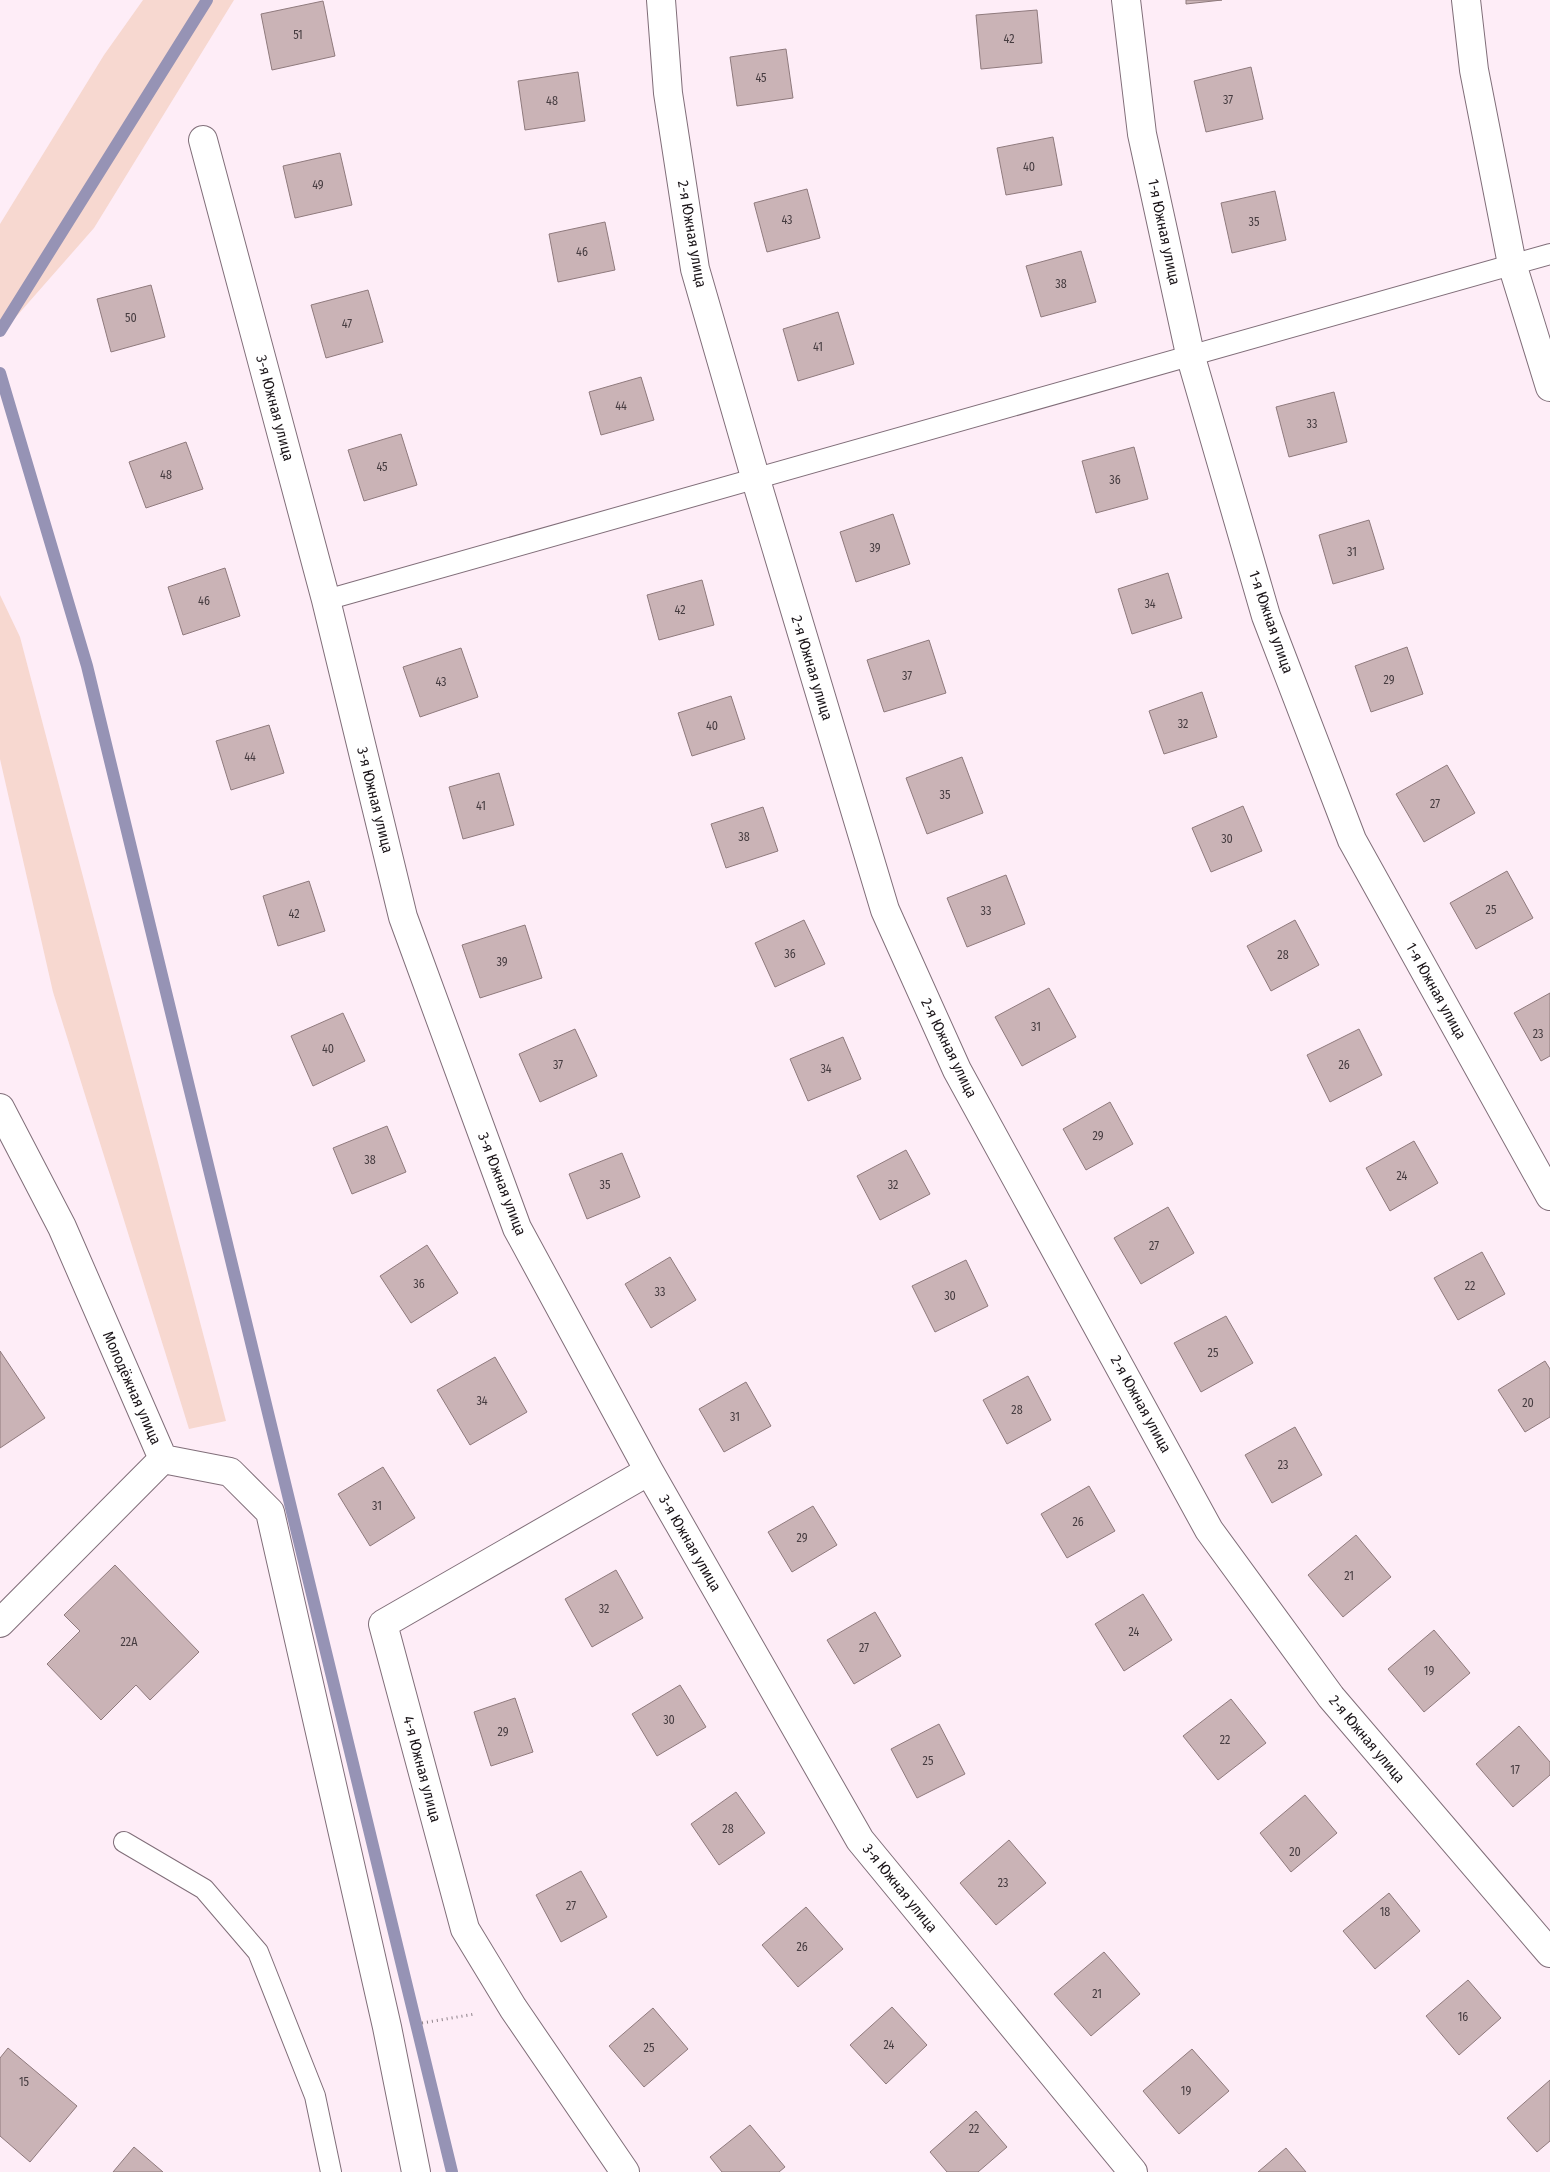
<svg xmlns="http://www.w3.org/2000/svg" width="1550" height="2172" font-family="'Fira Sans Condensed',sans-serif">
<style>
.green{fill:#f7d8d0}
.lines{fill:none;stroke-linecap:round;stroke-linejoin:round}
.stream{stroke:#9693b5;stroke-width:12}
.building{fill:#cab3b6;stroke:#8f7a7d}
.lane-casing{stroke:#806e79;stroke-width:22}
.street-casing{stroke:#806e79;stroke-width:30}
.path{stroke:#8e8289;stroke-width:3;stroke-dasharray:1 4;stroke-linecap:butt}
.lane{stroke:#fff;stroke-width:20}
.street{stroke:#fff;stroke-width:28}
.labels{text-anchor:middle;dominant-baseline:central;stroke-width:5;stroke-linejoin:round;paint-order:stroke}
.number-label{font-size:12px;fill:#463c40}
.street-label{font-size:15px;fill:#1a1418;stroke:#fff}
</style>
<rect width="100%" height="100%" fill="#feedf7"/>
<!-- green -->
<path class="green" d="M143 0H234L94 228 0 335V224L104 55Z
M0 595 20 637 226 1421 189 1429 53 992 0 759Z"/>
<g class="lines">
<!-- stream -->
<path class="stream" d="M0 331 207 0
M0 373 87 666 452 2172"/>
</g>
<!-- building -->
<path class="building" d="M1186 0H1222L1186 4Z
M323 1 335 56 272 70 261 14Z
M1037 10 1042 63 981 69 976 15Z
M786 49 793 98 737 106 730 57Z
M1251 67 1263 119 1206 132 1194 81Z
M578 72 585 121 525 130 518 81Z
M1053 137 1062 185 1006 195 997 148Z
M340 153 352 205 295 218 283 166Z
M807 189 820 238 767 252 754 203Z
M1275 191 1286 240 1232 253 1221 203Z
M605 222 615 270 558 282 549 234Z
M1081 251 1096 302 1041 317 1026 266Z
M151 285 165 337 111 352 97 299Z
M368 290 383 342 326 358 311 305Z
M838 312 854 364 798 381 783 329Z
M641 377 654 420 601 435 589 392Z
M1334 392 1347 442 1289 457 1276 407Z
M401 434 417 485 364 501 348 450Z
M186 442 203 489 146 508 129 462Z
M1134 447 1148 499 1096 513 1082 461Z
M893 514 910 564 856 582 840 532Z
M1369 520 1384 569 1333 584 1319 535Z
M225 568 240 616 183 635 168 587Z
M1168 573 1182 618 1132 634 1118 589Z
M702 580 714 625 659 640 647 595Z
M929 640 946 693 884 712 867 660Z
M1407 647 1423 694 1371 712 1355 666Z
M461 648 478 697 420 717 403 667Z
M1202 692 1217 737 1164 754 1149 711Z
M731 696 745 739 692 756 678 713Z
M269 725 284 773 231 790 216 741Z
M962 757 983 813 927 834 906 778Z
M1447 765 1475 813 1424 842 1396 794Z
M499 773 514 825 463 839 449 787Z
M1243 806 1262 851 1211 872 1192 828Z
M763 807 778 851 726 868 711 824Z
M1507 871 1533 918 1476 949 1450 903Z
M1006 875 1025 924 967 947 947 898Z
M309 881 325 931 278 946 263 896Z
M804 920 825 964 775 987 755 943Z
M1295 920 1319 965 1271 991 1247 946Z
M525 925 542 978 480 998 462 945Z
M1049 988 1076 1037 1022 1066 995 1017Z
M1550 993V1056L1541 1061 1514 1013Z
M343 1013 365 1061 313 1086 291 1036Z
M575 1029 597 1076 540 1102 519 1054Z
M1359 1029 1382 1075 1330 1102 1307 1055Z
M843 1037 861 1079 808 1101 790 1059Z
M1110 1102 1133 1144 1086 1170 1063 1129Z
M387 1126 406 1172 352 1194 333 1148Z
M1414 1141 1438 1183 1390 1211 1366 1168Z
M906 1150 930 1194 880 1220 857 1176Z
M622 1153 640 1197 587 1219 569 1174Z
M1168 1207 1194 1253 1141 1284 1114 1238Z
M427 1245 458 1293 411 1323 380 1276Z
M1482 1252 1505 1294 1458 1320 1434 1278Z
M670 1257 696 1300 651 1328 625 1284Z
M966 1260 988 1306 935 1332 912 1286Z
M1226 1316 1253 1363 1201 1392 1174 1343Z
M0 1351 45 1418 0 1448Z
M495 1357 527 1412 470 1445 437 1390Z
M1545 1361 1550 1369V1417L1525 1432 1498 1390Z
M1028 1376 1051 1420 1007 1444 983 1400Z
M746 1382 771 1426 724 1452 699 1409Z
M1295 1427 1322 1475 1272 1503 1245 1455Z
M383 1467 415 1518 370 1546 338 1494Z
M1089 1486 1115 1531 1067 1558 1041 1514Z
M813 1506 837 1545 792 1572 768 1532Z
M1356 1535 1391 1577 1343 1617 1308 1575Z
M115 1565 199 1652 150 1700 136 1685 101 1720 47 1664 80 1631 64 1615Z
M616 1570 643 1618 592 1647 565 1599Z
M1143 1594 1172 1640 1124 1671 1095 1624Z
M875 1612 901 1656 854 1684 827 1640Z
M1434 1630 1470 1673 1424 1712 1388 1669Z
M680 1685 706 1727 657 1756 632 1714Z
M515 1698 533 1752 491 1766 474 1712Z
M1231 1699 1266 1743 1218 1780 1183 1736Z
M939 1724 965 1774 917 1798 891 1749Z
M1519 1726 1550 1762V1775L1513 1807 1476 1764Z
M736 1792 765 1833 719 1865 691 1824Z
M1305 1795 1337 1833 1291 1872 1260 1833Z
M1009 1840 1046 1883 996 1925 960 1883Z
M581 1871 607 1917 561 1942 536 1895Z
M1389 1893 1420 1931 1375 1969 1343 1931Z
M806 1907 843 1949 798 1987 762 1945Z
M1104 1952 1140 1994 1091 2036 1054 1994Z
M1468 1980 1501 2018 1459 2055 1426 2016Z
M892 2007 927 2045 886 2084 850 2045Z
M653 2008 688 2049 644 2087 609 2046Z
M8 2048 77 2106 30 2162 0 2136V2058Z
M1192 2049 1229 2091 1179 2134 1143 2091Z
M1550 2080V2141L1537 2152 1507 2118Z
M976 2111 1007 2147 978 2172H947L930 2152Z
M750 2125 785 2167 779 2172H722L710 2157Z
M134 2147 163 2172H113Z
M1286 2148 1306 2172H1258Z"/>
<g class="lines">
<defs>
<path id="lane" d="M326 600 1550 254
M124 1842 204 1889 258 1952 315 2096 331 2172"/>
<path id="street" d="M661 0 668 93 695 269 756 480 885 910 957 1070 1209 1530 1331 1697 1550 1953
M1126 0 1142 134 1190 354 1266 616 1352 840 1550 1196
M1466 0 1474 70 1512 264 1550 387
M203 140 326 600 403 917 517 1228 649 1471 860 1840 1133 2172
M0 1108 62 1227 163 1459 0 1623
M163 1459 230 1472 270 1512 387 2027 416 2172
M625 2172 513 2008 465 1929 383 1624 649 1471"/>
</defs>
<!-- lane casing -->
<use href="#lane" class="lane-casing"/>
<!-- street casing -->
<use href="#street" class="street-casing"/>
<!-- path -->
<path class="path" d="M422 2023 475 2014"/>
<!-- lane -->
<use href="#lane" class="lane"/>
<!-- street -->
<use href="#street" class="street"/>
</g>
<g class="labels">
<!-- number labels -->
<g class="number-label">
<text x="298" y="35">51</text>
<text x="1009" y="39">42</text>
<text x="761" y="78">45</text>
<text x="1228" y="100">37</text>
<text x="552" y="101">48</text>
<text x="1029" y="167">40</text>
<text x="318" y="185">49</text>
<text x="787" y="220">43</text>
<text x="1254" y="222">35</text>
<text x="582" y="252">46</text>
<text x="1061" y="284">38</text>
<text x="131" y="318">50</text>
<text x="347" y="324">47</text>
<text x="818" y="347">41</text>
<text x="621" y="406">44</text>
<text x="1312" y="424">33</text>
<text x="382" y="467">45</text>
<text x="166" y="475">48</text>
<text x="1115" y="480">36</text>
<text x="875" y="548">39</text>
<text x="1352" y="552">31</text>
<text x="204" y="601">46</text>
<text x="1150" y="604">34</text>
<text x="680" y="610">42</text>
<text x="907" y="676">37</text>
<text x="1389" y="680">29</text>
<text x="441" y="682">43</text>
<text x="1183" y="724">32</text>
<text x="712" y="726">40</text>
<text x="250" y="757">44</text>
<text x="945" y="795">35</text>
<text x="1435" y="804">27</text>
<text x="481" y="806">41</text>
<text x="744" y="837">38</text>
<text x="1227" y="839">30</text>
<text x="1491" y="910">25</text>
<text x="986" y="911">33</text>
<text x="294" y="914">42</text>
<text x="790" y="954">36</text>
<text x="1283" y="955">28</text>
<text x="502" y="962">39</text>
<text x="1036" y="1027">31</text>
<text x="1538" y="1034">23</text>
<text x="328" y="1049">40</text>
<text x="558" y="1065">37</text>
<text x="1344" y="1065">26</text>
<text x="826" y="1069">34</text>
<text x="1098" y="1136">29</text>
<text x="370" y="1160">38</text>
<text x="1402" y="1176">24</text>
<text x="605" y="1185">35</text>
<text x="893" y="1185">32</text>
<text x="1154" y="1246">27</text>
<text x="419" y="1284">36</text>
<text x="1470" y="1286">22</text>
<text x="660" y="1292">33</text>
<text x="950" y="1296">30</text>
<text x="1213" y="1353">25</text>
<text x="482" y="1401">34</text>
<text x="1528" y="1403">20</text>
<text x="1017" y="1410">28</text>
<text x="735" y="1417">31</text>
<text x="1283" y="1465">23</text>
<text x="377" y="1506">31</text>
<text x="1078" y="1522">26</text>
<text x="802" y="1538">29</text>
<text x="1349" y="1576">21</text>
<text x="604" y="1609">32</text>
<text x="1134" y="1632">24</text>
<text x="129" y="1642">22А</text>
<text x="864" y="1648">27</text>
<text x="1429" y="1671">19</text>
<text x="669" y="1720">30</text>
<text x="503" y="1732">29</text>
<text x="1225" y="1740">22</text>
<text x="928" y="1761">25</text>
<text x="1515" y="1770">17</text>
<text x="728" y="1829">28</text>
<text x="1295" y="1852">20</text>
<text x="1003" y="1883">23</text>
<text x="571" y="1906">27</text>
<text x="1385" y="1912">18</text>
<text x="802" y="1947">26</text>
<text x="1097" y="1994">21</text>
<text x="1463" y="2017">16</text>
<text x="889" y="2045">24</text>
<text x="649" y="2048">25</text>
<text x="24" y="2082">15</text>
<text x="1186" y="2091">19</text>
<text x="974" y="2129">22</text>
</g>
<!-- street labels -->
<g class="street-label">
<text transform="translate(1164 232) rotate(78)">1-я Южная улица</text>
<text transform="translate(692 234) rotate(80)">2-я Южная улица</text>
<text transform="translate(275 408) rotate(75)">3-я Южная улица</text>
<text transform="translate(1271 622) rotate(71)">1-я Южная улица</text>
<text transform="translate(812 668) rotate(73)">2-я Южная улица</text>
<text transform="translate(375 800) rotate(76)">3-я Южная улица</text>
<text transform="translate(1436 991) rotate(61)">1-я Южная улица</text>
<text transform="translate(949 1048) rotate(64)">2-я Южная улица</text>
<text transform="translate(502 1184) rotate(69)">3-я Южная улица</text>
<text transform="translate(132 1388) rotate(66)">Молодёжная улица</text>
<text transform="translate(1141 1404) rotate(61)">2-я Южная улица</text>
<text transform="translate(690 1543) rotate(60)">3-я Южная улица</text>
<text transform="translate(1367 1739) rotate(50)">2-я Южная улица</text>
<text transform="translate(422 1769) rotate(75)">4-я Южная улица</text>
<text transform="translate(900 1888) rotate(51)">3-я Южная улица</text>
</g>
</g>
</svg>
